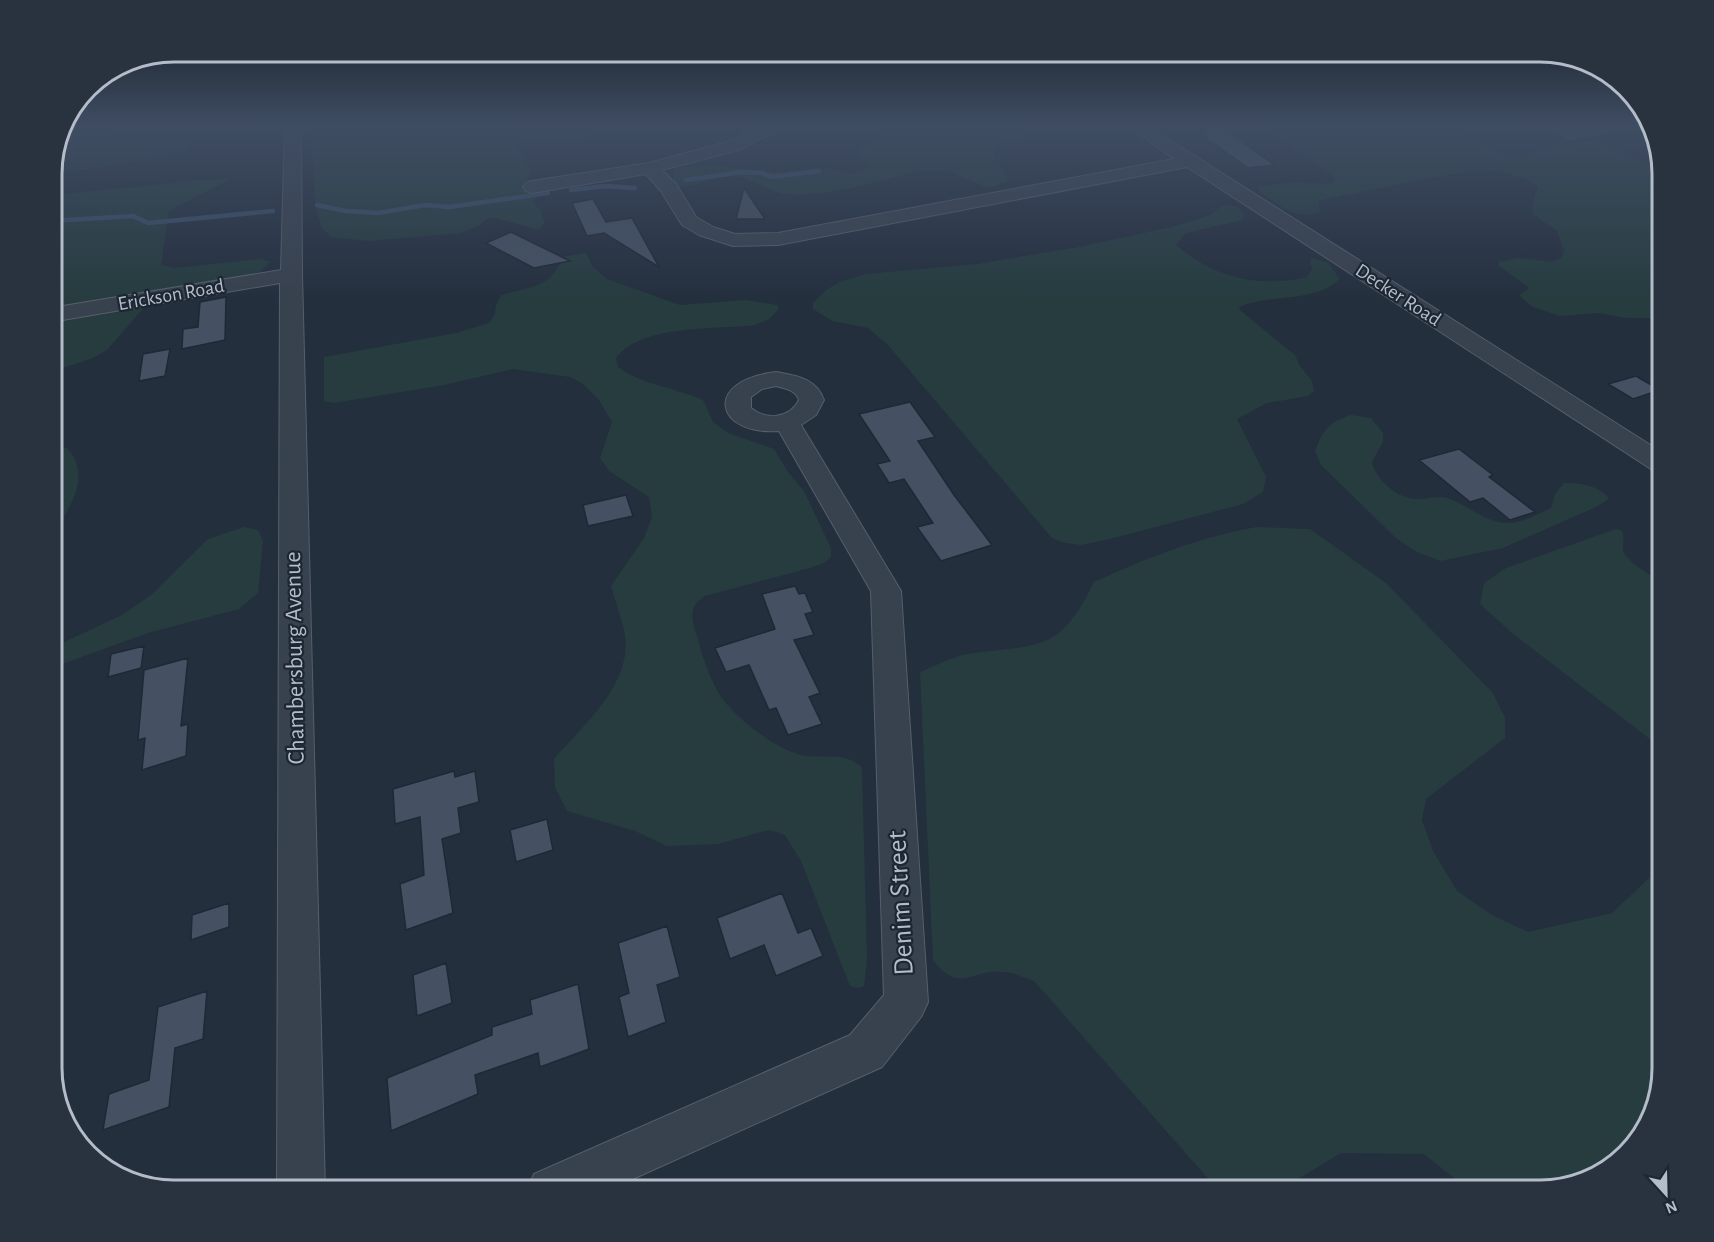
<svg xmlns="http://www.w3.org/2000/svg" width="1714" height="1242" font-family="'Alegreya Sans',sans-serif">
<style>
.green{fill:#263c3f}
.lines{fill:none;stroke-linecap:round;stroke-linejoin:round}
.stream{stroke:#394c67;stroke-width:4.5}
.building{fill:#455162;stroke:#1f2835;stroke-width:1.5}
.minor-casing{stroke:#565f6c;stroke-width:2}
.minor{fill:#38414e;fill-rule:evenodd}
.labels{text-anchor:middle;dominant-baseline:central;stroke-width:4.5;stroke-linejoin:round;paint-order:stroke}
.far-street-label{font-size:20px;fill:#b4bcc9;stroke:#1d2633}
.street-label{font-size:24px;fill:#b4bcc9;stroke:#1d2633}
.near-street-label{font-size:28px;fill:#b4bcc9;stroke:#1d2633}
.rim{fill:none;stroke:#b4bcc9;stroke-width:3}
</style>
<rect width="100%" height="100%" fill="#242f3e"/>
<!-- green -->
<path class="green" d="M62 125H133L113 133 116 143 187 141 186 150 143 160 51 175V165Z
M311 125H630L582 138 517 144 531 172 523 186 524 190 536 198 534 204 539 208 545 223 538 230 496 218 487 219 478 226 461 233 369 241 332 237 322 229 315 205Z
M905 125H1018L1026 134 1021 140 995 146 994 156 1008 176 1006 182 988 188 948 171 924 170C880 179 832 198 787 194 766 192 752 176 730 176 711 177 696 188 676 186L673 180 675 169C713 159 747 173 785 172 797 172 810 167 822 168 838 170 851 178 866 169L868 164 857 152 858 149 872 143 884 133Z
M1259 125H1435L1498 152 1514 156 1589 141 1601 144 1662 169 1663 318H1626L1598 313 1559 316 1531 306 1519 295 1529 288 1499 266 1498 262 1520 258 1552 262 1561 258 1564 250 1557 231 1534 215 1532 207 1538 187 1526 179 1494 170 1451 174 1326 199 1318 202 1321 212C1294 220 1283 207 1261 193L1258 189 1259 186 1298 182 1326 184 1336 181 1329 172Z
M230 179 169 211 161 265 174 268 261 259 270 262 261 271 248 277 51 310V190L65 194 201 180Z
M1223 205 1238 207 1244 214 1243 220 1186 233 1176 245C1213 277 1259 289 1307 277L1312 269 1310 260 1313 258 1328 263 1340 279C1312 304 1272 293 1239 307L1241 311 1295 355 1300 366 1312 381 1314 391 1308 396 1267 403 1237 419 1266 477 1263 492 1243 504 1110 539 1081 545 1065 543 1052 538 888 345 868 328 832 321 813 309V303L826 290 840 282 866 274 977 264 1079 247 1172 227 1210 215Z
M586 253 593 267 607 279 680 305 746 300 777 305 779 309 768 320 755 325C715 330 642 324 616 358L618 367C641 385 675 387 703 400L713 422 728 433 774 449 788 472 804 491 831 548V557L824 563 810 568 705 596C688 606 691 619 697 636 702 655 708 674 718 692 732 716 778 752 806 756 824 758 849 752 862 768L867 960 864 986 859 988 850 986 801 861 785 835 769 830 718 844 667 846 635 831 567 811 555 787 554 759C584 724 632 685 625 635 622 618 615 602 611 586L644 538 652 517 649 497 609 471 600 458 612 422 599 400 583 384 570 377 513 369 444 385 334 403 324 401V357L456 333 489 323 495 314 496 305 501 295C528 287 553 288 562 257Z
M138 307 143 309 107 350 93 358 51 372V322Z
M1351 415 1371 418 1383 433V442L1372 462C1376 481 1399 500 1419 499 1428 499 1438 495 1447 498 1467 504 1485 523 1507 523 1521 523 1539 514 1551 508L1555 494 1564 483C1580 483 1599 485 1609 499L1596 507 1503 548 1440 561 1417 552 1396 538 1321 465 1315 451C1324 428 1328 423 1351 415Z
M51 446 67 448C94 477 67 511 51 538Z
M244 527 258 530 263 541 258 593 239 609 148 633 51 668V646L60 644 122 615 151 595 208 539Z
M1257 527 1310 529 1386 583 1493 693 1505 718V738L1426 799 1422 820 1433 851 1457 891 1492 915 1528 932 1612 913 1663 865V1069L1638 1143 1595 1178 1541 1191H1470L1424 1154 1341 1153 1278 1191H1219L1034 981C1025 978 1016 973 1006 972 972 967 960 996 933 960L920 672C935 666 952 657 967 654 1038 643 1058 656 1094 582 1147 558 1199 537 1257 527Z
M1616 529 1621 530C1626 538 1621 545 1624 553 1627 561 1655 578 1663 583V749L1512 633 1480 604 1484 583 1506 568Z"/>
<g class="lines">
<!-- stream -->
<path class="stream" d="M686 180 742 172 762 173 772 177 819 171
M571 190 605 186 635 188
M317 205 345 211 378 213 425 205 449 207 548 193
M51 221 133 216 148 223 273 211"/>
</g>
<!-- building -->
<path class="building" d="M1210 125H1218L1275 165 1248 168 1203 136Z
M744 188 765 219H736Z
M593 199 606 222 632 218 659 267 604 233 587 236 572 203Z
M511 232 570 261 534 268 486 243Z
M226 297 225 340 182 349 183 329 198 327 200 302Z
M170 349 165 376 139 381 143 354Z
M1636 376 1660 390 1633 399 1608 384Z
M910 402 935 437 918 441 954 495 992 545 941 561 917 527 933 523 904 479 889 483 877 464 890 461 859 414Z
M1459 449 1493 475 1489 477 1535 512 1510 520 1483 498 1470 502 1419 460Z
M626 495 633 516 588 526 583 505Z
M795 586 799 594 805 593 813 612 805 614 814 635 794 640 820 693 809 697 822 724 788 735 776 708 769 710 749 665 726 672 715 648 775 629 762 594Z
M144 646 141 668 108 677 111 654Z
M188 658 181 726 188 724 186 756 142 770 145 738 138 740 144 670Z
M454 771 455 777 475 771 479 802 458 808 461 833 442 839 453 913 406 930 400 884 424 875 420 817 395 824 393 789Z
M547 819 553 850 516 862 510 830Z
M782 893 798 933 811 928 823 956 776 976 764 945 730 959 717 918Z
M229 903V927L191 940 192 915Z
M667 926 680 977 657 985 666 1022 628 1037 619 997 629 993 618 943Z
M446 963 452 1003 417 1016 413 975Z
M578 984 589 1049 540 1067 538 1053 475 1075 478 1094 391 1131 387 1078 492 1035V1027L532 1014 530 1000Z
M207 991 203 1039 175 1048 169 1107 103 1130 109 1094 149 1080 158 1007Z"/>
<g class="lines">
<defs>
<path id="minor" d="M285 125H301L302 275 325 1191H277L280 283 51 322V308L281 270Z
M764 125H787L739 150 662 170 676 184 696 217 713 227 735 234 778 233 1174 159 1126 125H1146L1663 453V473L1654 471 1187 167 778 245 733 246 699 235 682 225 661 191 646 174 532 193 526 191 523 187 526 183 532 181 649 163 727 142Z
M1544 125H1566L1573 129 1588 125H1622L1620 128 1571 139Z
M776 372C797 376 816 378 824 400L816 415 801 425 901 591 928 1002 921 1017 882 1067 606 1191H527L534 1174 850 1035 884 995 871 591 779 431C716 436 701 381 776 372ZM776 386C786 389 796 390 799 400 790 419 765 420 751 408V397L762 389Z"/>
</defs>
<!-- minor casing -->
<use href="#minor" class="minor-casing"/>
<!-- minor -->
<use href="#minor" class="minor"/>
</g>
<!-- sky -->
<linearGradient id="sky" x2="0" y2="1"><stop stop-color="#141a22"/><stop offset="0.42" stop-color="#3f4d63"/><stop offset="1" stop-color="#3f4d63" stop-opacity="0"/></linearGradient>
<rect width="1714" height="299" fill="url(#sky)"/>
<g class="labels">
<!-- far-street labels -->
<g class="far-street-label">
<text transform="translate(171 295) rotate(-10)">Erickson Road</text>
<text transform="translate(1398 295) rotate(33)">Decker Road</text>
</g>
<!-- street labels -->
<g class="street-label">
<text transform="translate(295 658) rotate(-91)">Chambersburg Avenue</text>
</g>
<!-- near-street labels -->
<g class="near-street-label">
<text transform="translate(901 903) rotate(-93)">Denim Street</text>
</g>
</g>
<!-- crop -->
<path d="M0 0H1714V1242H0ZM174 62H1540A112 112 0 0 1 1652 174V1068A112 112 0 0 1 1540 1180H174A112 112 0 0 1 62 1068V174A112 112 0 0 1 174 62Z" fill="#29323f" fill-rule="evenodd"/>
<path class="rim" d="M174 62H1540A112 112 0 0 1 1652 174V1068A112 112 0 0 1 1540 1180H174A112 112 0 0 1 62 1068V174A112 112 0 0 1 174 62Z"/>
<!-- north arrow -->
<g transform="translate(1666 1194) rotate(158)" stroke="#1d2633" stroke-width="4.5" paint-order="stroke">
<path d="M0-4.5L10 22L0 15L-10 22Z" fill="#b4bcc9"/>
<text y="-9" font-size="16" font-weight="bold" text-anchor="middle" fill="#b4bcc9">N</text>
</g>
</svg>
